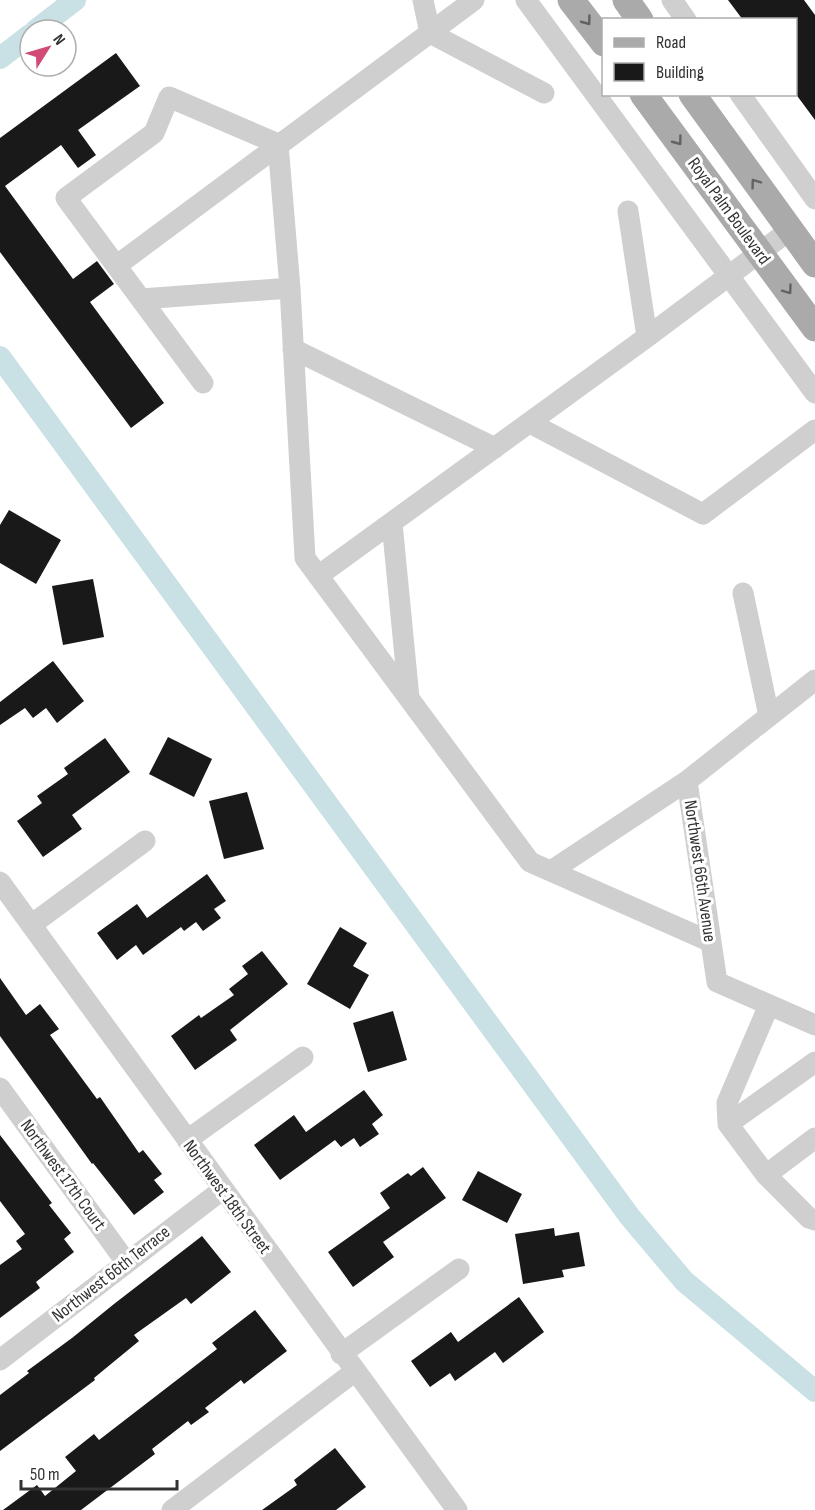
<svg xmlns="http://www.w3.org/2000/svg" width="815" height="1510" font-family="'Sofia Sans Condensed',sans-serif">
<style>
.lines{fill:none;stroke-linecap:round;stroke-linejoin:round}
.canal{stroke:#c9e1e4;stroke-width:22}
.building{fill:#191919}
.minor{stroke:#cfcfcf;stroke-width:21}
.major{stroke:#aaa;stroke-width:27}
.oneway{stroke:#626262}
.labels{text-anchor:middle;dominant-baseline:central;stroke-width:6;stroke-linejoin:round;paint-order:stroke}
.street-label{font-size:18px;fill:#323232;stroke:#fff}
</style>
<rect width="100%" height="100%" fill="#fff"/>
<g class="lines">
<!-- canal -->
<path class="canal" d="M36 30 75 0
M0 58 30 35
M0 357 630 1217 684 1281 815 1391"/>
</g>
<!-- building -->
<path class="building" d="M728 0H804L815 15V120L795 93V20H743Z
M116 53 140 86 78 130 96 155 78 168 61 145 5 186 73 279 97 261 114 284 90 302 164 403 131 428 0 252V138Z
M9 510 61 540 36 584 0 563V525Z
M93 579 104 637 63 645 52 586Z
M53 661 84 701 57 723 46 708 33 718 25 708 0 725V702Z
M168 737 212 759 194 797 149 774Z
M105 738 130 772 72 815 82 829 43 857 17 821 42 803 37 796 68 774 64 768Z
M247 792 264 849 224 859 209 801Z
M207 874 226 901 214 909 221 918 203 931 196 922 184 931 181 927 143 955 136 945 117 960 97 933 137 904 147 918Z
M340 927 367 943 353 966 369 975 350 1009 307 984Z
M262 951 288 984 230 1030 237 1040 195 1070 171 1036 199 1015 201 1018 234 995 229 989 248 974 242 966Z
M0 978 26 1015 40 1004 59 1029 50 1035 97 1099 100 1097 139 1153 143 1150 162 1174 154 1180 164 1192 134 1215 93 1163 92 1164 0 1036Z
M393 1011 407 1060 368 1072 353 1023Z
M364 1090 383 1115 372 1124 379 1134 360 1147 354 1138 341 1147 335 1140 280 1180 254 1145 294 1115 306 1132Z
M0 1135 52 1203 49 1205 71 1233 64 1239 74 1252 36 1282 40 1288 0 1318V1265L22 1249 16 1241 25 1234 0 1201Z
M423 1167 446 1198 383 1242 394 1257 353 1287 328 1252 390 1208 380 1193 408 1173 411 1176Z
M478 1171 522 1194 507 1223 462 1200Z
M554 1228 555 1236 579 1232 585 1266 562 1270 564 1277 523 1284 515 1234Z
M202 1236 231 1272 191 1304 186 1298 134 1335 139 1341 94 1378 95 1380 0 1451V1395L29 1373 27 1371 72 1338 114 1304Z
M519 1297 544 1332 503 1363 495 1352 455 1381 450 1373 430 1387 411 1361 451 1332 458 1342Z
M255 1310 287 1351 244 1384 241 1380 205 1408 209 1412 191 1425 188 1421 152 1449 155 1454 81 1510H3L37 1485 45 1496 76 1471 65 1457 94 1434 99 1440 217 1349 212 1343Z
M335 1448 366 1487 336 1510H262L297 1485 294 1480Z"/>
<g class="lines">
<!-- minor -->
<path class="minor" d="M423 0 430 33 544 93
M526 0 815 393
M672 0 686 20
M740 94 815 199
M628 211 647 337
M116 266 474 0
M141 299 290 288
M293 349 495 448
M203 383 66 198 154 133 169 97 278 144 290 288 305 558 530 862 711 942
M530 423 703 514 815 430
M392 523 409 698
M318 576 647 337 790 230
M743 593 769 716
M815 680 687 781 717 982 815 1025
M551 871 687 781
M0 882 457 1510
M31 925 145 841
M769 1005 727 1103 728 1124 766 1175 809 1218 815 1220
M0 1088 126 1262
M728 1124 815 1062
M187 1140 303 1057
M766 1175 815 1138
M341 1354 459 1269
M0 1360 222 1190
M172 1510 354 1372"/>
<!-- major -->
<path class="major" d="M571 0 604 43
M626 0 640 20
M643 94 815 328
M692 94 815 264"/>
</g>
<!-- one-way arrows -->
<defs><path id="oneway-chevron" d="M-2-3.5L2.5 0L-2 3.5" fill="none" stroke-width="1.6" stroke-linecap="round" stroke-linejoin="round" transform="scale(1.5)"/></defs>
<g class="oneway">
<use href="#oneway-chevron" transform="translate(587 21) rotate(53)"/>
<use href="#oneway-chevron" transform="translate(678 141) rotate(53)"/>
<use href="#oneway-chevron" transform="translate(755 183) rotate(-126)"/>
<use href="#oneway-chevron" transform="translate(788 290) rotate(54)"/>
</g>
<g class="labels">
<!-- street labels -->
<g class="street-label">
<text transform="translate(729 211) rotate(54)">Royal Palm Boulevard</text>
<text transform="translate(700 871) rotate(82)">Northwest 66th Avenue</text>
<text transform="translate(63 1175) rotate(54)">Northwest 17th Court</text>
<text transform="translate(227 1197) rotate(54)">Northwest 18th Street</text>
<text transform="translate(111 1274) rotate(-38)">Northwest 66th Terrace</text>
</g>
</g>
<!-- legend -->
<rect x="602" y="18" width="195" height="78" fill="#ffffff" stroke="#adadad" stroke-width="1.5"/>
<rect x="614" y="38" width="30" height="9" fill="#aaaaaa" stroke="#adadad" stroke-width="1.5"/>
<text x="656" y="48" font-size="18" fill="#323232">Road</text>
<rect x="614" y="63" width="30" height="18" fill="#191919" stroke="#adadad" stroke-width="1.5"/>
<text x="656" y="78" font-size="18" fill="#323232">Building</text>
<!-- north arrow -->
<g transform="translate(48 48) rotate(53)"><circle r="28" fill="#ffffff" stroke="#adadad" stroke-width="1.5"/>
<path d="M0-4.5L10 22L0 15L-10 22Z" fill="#d24b77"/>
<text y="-9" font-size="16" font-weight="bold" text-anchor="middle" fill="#323232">N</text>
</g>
<!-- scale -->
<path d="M21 1480v9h156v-9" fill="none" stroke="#323232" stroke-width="3"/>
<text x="30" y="1480" font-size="18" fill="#323232" stroke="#ffffff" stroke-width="4.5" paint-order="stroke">50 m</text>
</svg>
